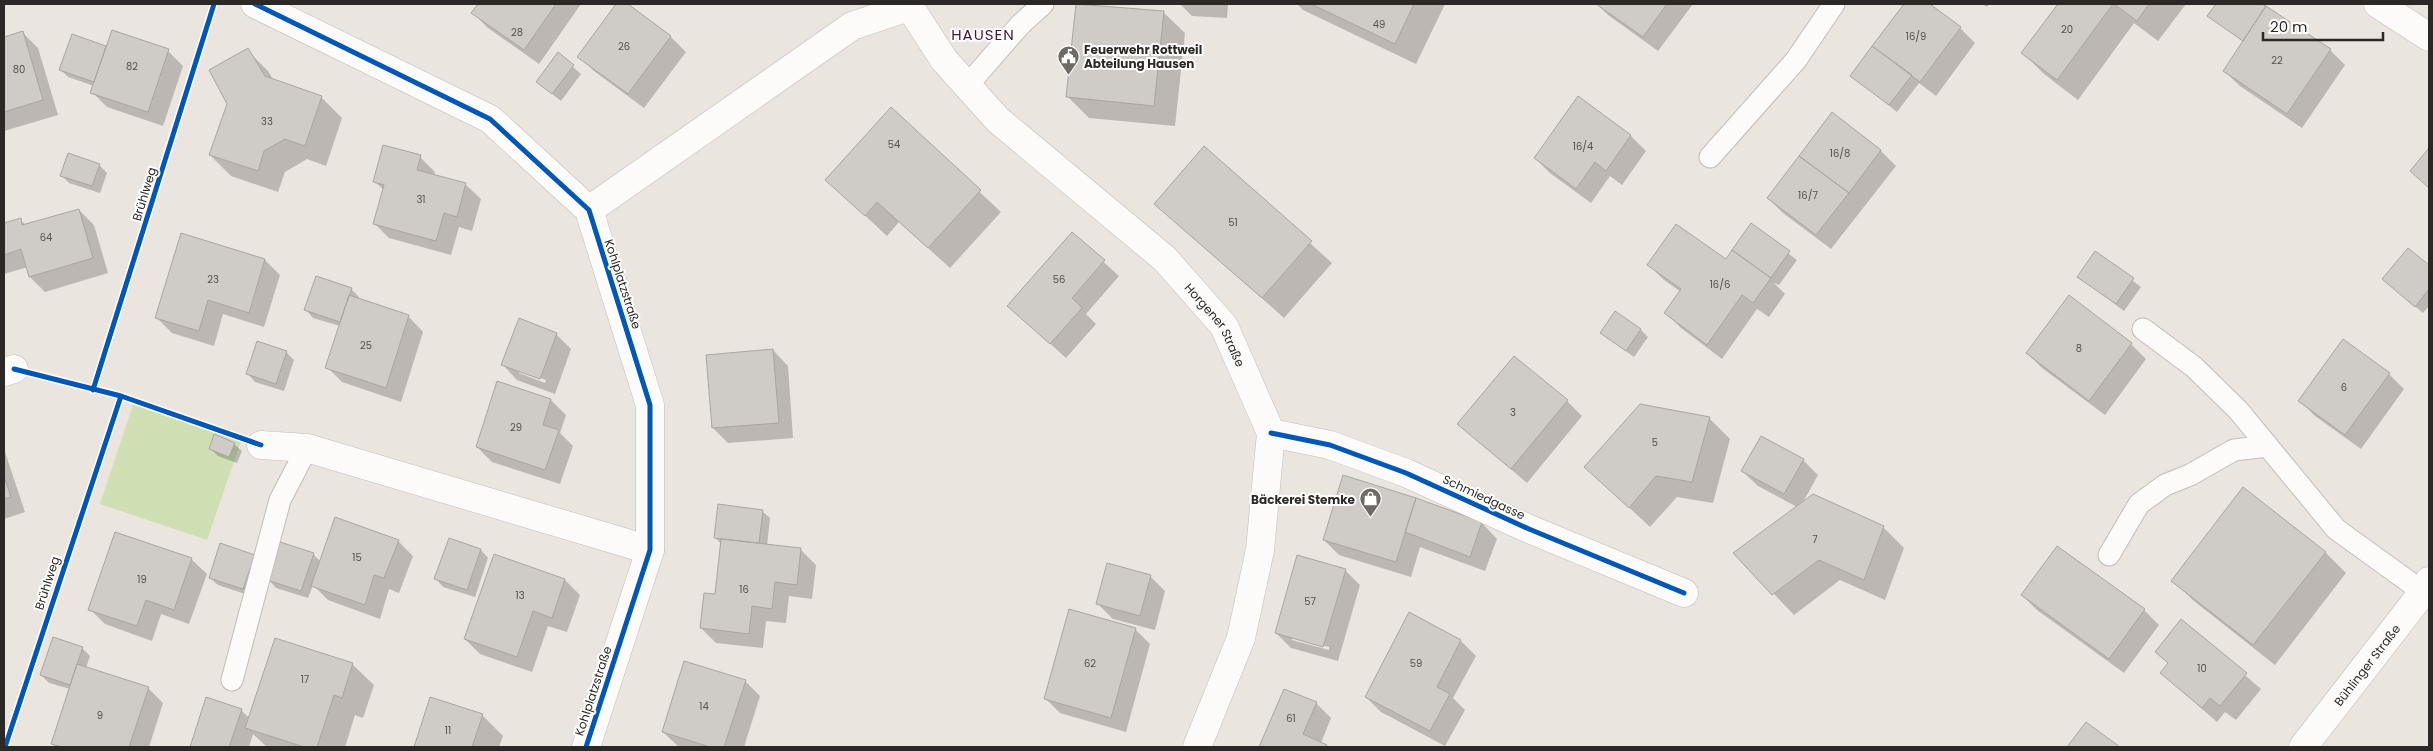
<svg xmlns="http://www.w3.org/2000/svg" width="2433" height="751" font-family="Poppins,sans-serif">
<style>
.green{fill:#cddfb3}
.shadow{fill:#0003;fill-rule:evenodd}
.building{fill:#cfcbc6;stroke:#aaa5a1}
.lines{fill:none;stroke-linecap:round;stroke-linejoin:round}
.service-casing{stroke:#c2bdba;stroke-width:23}
.minor-casing{stroke:#c2bdba;stroke-width:29}
.secondary-casing{stroke:#c2bdba;stroke-width:29}
.service{stroke:#fcfbfa;stroke-width:21}
.minor{stroke:#fcfbfa;stroke-width:28}
.secondary{stroke:#fcfbfa;stroke-width:28}
.cycleway-casing{stroke:#fff;stroke-width:8}
.cycleway{stroke:#0057b8;stroke-width:5}
.labels{text-anchor:middle;dominant-baseline:central;stroke-width:4;stroke-linejoin:round;paint-order:stroke}
.number-label{font-size:10px;fill:#55514d}
.poi-label{font-size:12px;font-weight:bold;fill:#2c2825;stroke:#fff;text-anchor:start}
.street-label{font-size:12px;fill:#2c2825;stroke:#fff}
.quarter-label{font-size:15px;letter-spacing:1px;fill:#4b143f;stroke:#fff}
</style>
<rect width="100%" height="100%" fill="#ebe5e0"/>
<!-- green -->
<path class="green" d="M133 405 241 441 207 540 100 504Z"/>
<!-- shadow -->
<path class="shadow" d="M479 4H581L539 64 488 28 473 13Z
M618 4H626L671 37 686 52 644 108 594 71 579 56Z
M1180 4H1228L1227 18 1192 16Z
M1297 4H1445L1416 64 1303 10Z
M1597 4H1693L1658 51 1608 15Z
M1905 4H1927L1960 28 1975 43 1936 96 1919 83 1897 112 1852 76Z
M1982 4H1989L1987 7Z
M2060 4H2186L2158 41 2134 23 2078 100 2044 74 2023 53Z
M2217 4H2260L2330 50 2345 65 2302 128 2240 86 2224 71 2244 42 2209 16Z
M1164 13 1185 33 1175 126 1089 118 1068 97Z
M23 33 38 48 58 115 4 131V39Z
M106 47 168 51 183 66 163 126 107 107 92 92 94 86 68 77 60 69Z
M247 50 268 71 274 81 321 97 342 118 326 166 307 159 285 172 278 192 231 176 210 155Z
M558 54 581 74 561 101 537 82Z
M1578 98 1631 136 1646 151 1622 185 1610 176 1591 203 1550 173 1535 158Z
M891 109 1001 212 950 268 899 222 887 236 827 180Z
M1832 114 1881 151 1896 166 1831 249 1783 213 1768 198Z
M1205 148 1332 263 1284 318 1156 204Z
M420 157 435 172 434 176 465 184 481 199 472 231 459 227 451 255 389 238 374 223 384 190 375 182Z
M99 165 107 173 100 193 69 183 61 175Z
M79 210 94 225 108 273 45 292 30 277 28 267 4 274V224L20 220 26 225Z
M1751 225 1797 260 1779 285 1774 283 1785 294 1769 317 1757 309 1722 359 1681 328 1666 313 1681 292 1664 280 1649 265 1726 261Z
M1072 233 1119 276 1086 314 1096 324 1066 358 1024 320Z
M181 235 265 260 280 275 264 327 223 314 214 346 172 333 157 318Z
M2409 249 2429 267V306L2423 313 2391 286Z
M2096 253 2141 287 2124 311 2079 277Z
M351 289 359 297 358 300 408 316 423 332 401 402 342 382 327 367 340 326 313 318 306 310Z
M1641 330 1648 337 1634 357 1601 333Z
M556 334 571 349 555 394 517 380 502 364ZM519 370 546 380 545 383 519 373Z
M2343 341 2389 374 2404 389 2361 449 2315 416 2300 401Z
M2131 344 2146 359 2105 415 2042 368 2027 353Z
M773 350 788 366 793 438 728 443 713 428 707 356Z
M286 352 294 360 284 391 255 382 248 374Z
M551 400 566 415 560 433 573 446 560 484 492 462 477 447Z
M1567 401 1582 416 1527 483 1459 424Z
M1710 419 1730 439 1713 503 1677 497 1650 527 1586 467Z
M234 444 242 451 237 463 218 456 210 448Z
M4 449 25 512 4 519Z
M1803 460 1818 475 1802 504 1883 527 1904 548 1885 600 1840 580 1794 615 1735 553 1797 507 1758 486 1742 471Z
M1416 499 1482 523 1497 539 1485 571 1420 547 1411 577 1339 555 1324 540Z
M762 511 770 518 767 546 801 550 816 565 812 599 789 596 786 623 766 621 763 648 716 643 701 628 716 595 721 544 715 537Z
M398 541 413 556 399 593 389 589 380 619 328 600 313 585 308 598 276 588 269 580 313 554 321 562Z
M481 550 488 558 475 597 443 587 436 579Z
M2325 552 2346 573 2275 665 2194 601 2173 581Z
M254 556 251 596 218 585 210 578Z
M495 556 565 580 580 595 567 632 548 626 532 672 480 654 465 639Z
M191 559 207 574 189 624 161 614 152 641 105 624 90 609Z
M1345 570 1360 585 1338 661 1291 648 1276 633ZM1292 637 1329 647V650L1292 640Z
M1150 576 1165 591 1155 630 1113 619 1098 604Z
M2022 595 2144 610 2159 625 2124 673 2037 610Z
M1410 614 1461 641 1476 656 1453 698 1465 710 1445 746 1381 712 1366 697Z
M2182 621 2261 689 2236 720 2225 712 2217 722 2161 673 2169 664 2157 652Z
M1135 629 1150 644 1126 732 1060 713 1045 698Z
M276 639 353 665 374 685 363 718 355 715 345 747H267L253 734 249 747H191L207 699 241 710 250 719Z
M82 648 90 656 86 668 148 688 163 703 149 747H56L52 743 70 689 49 683 41 675Z
M745 681 760 696 744 747H679L663 732Z
M1284 690 1316 703 1331 718 1321 743 1328 747H1260Z
M431 699 482 715 503 736 499 747H416Z"/>
<!-- building -->
<path class="building" d="M478 4H556L524 50 471 13Z
M616 4H628L671 36 628 94 577 57Z
M1076 4 1164 11 1154 106 1066 97Z
M1311 4H1414L1395 44Z
M1596 4H1667L1643 37Z
M1904 4H1930L1961 27 1920 82 1872 46Z
M2058 4H2113L2057 80 2021 53Z
M2114 4H2149L2137 21Z
M2216 4H2262L2266 6 2243 41 2207 16Z
M2266 6 2331 49 2287 114 2223 71Z
M112 30 169 49 148 112 90 93Z
M23 31 43 100 4 112V37Z
M72 34 106 46 94 82 59 70Z
M1872 46 1912 75 1889 105 1850 76Z
M248 48 265 76 322 96 305 146 285 139 264 151 258 171 209 155 227 104 209 70Z
M558 52 574 65 552 94 536 82Z
M1578 96 1631 135 1606 171 1595 162 1576 189 1534 158Z
M891 107 981 190 928 248 877 202 865 216 825 180Z
M1832 112 1881 150 1849 193 1799 156Z
M383 145 421 155 417 170 466 183 457 217 444 213 436 241 373 224 384 185 373 182Z
M1204 146 1312 241 1262 298 1154 204Z
M2429 148V188L2410 171Z
M68 153 100 164 92 186 60 176Z
M1799 156 1849 193 1816 235 1767 198Z
M79 209 93 258 29 277 21 249 4 255V223L21 218 22 225Z
M1751 223 1790 251 1771 278 1732 250Z
M1676 224 1726 259 1732 250 1771 278 1753 303 1742 295 1707 345 1664 313 1681 289 1647 265Z
M1072 232 1105 260 1072 298 1082 308 1050 344 1007 306Z
M181 233 265 259 249 313 208 300 199 331 155 318Z
M2408 248 2429 265V289L2415 307 2382 279Z
M2095 251 2134 278 2116 304 2077 277Z
M316 276 352 288 340 322 304 310Z
M349 295 409 315 386 388 325 368Z
M2069 295 2132 343 2089 401 2026 353Z
M1615 311 1641 329 1626 351 1600 333Z
M519 318 557 333 540 379 501 365Z
M2343 339 2390 373 2345 435 2298 401Z
M257 341 287 351 276 384 246 374Z
M773 349 779 423 712 428 706 355Z
M1514 356 1568 400 1511 469 1457 424Z
M497 381 551 399 543 425 559 430 545 470 476 447Z
M1640 404 1710 417 1692 482 1656 476 1629 508 1584 467Z
M214 434 235 443 229 457 209 449Z
M1761 436 1804 459 1784 494 1741 471Z
M1343 475 1416 498 1396 562 1323 540Z
M4 476 11 497 4 499Z
M2243 487 2326 552 2253 645 2171 581Z
M1813 494 1884 526 1864 580 1819 560 1772 595 1733 553Z
M1416 498 1482 522 1470 557 1405 532Z
M718 504 763 510 759 543 714 538Z
M335 517 399 540 384 578 374 575 365 605 311 586Z
M115 532 192 558 174 610 146 600 137 626 88 610Z
M449 538 481 549 467 590 434 579Z
M721 539 801 548 797 585 775 582 772 609 752 606 749 634 700 628 704 593 715 594Z
M280 542 314 553 301 591 267 580Z
M220 543 255 555 243 589 209 578Z
M2057 546 2145 609 2109 659 2021 595Z
M494 554 565 579 552 618 533 611 517 657 464 639Z
M1297 555 1346 569 1323 647 1275 633Z
M1107 563 1151 575 1140 616 1096 604Z
M1069 609 1136 628 1111 718 1044 699Z
M1409 612 1461 640 1437 687 1450 694 1430 731 1365 697Z
M2181 619 2247 673 2220 706 2210 698 2202 708 2160 673 2168 663 2155 652Z
M53 637 83 647 70 685 40 675Z
M275 638 353 663 342 698 334 695 317 747H304L245 728Z
M684 661 746 680 724 747H710L662 732Z
M77 664 149 687 129 747H62L51 744Z
M1284 689 1317 702 1303 734 1327 745 1326 747H1259Z
M206 697 242 709 229 747H190Z
M430 697 483 714 472 747H414Z
M2086 722 2120 747H2067Z"/>
<g class="lines">
<defs>
<path id="service" d="M966 87 1020 25 1043 4
M1710 157 1796 60 1834 4
M2143 329 2194 367 2238 410 2336 529 2423 592
M2109 555 2139 504 2165 485 2190 475 2234 450 2268 446
M232 680 280 500 307 448"/>
<g id="minor">
<path d="M255 4 490 119 589 210 650 405V550L586 747"/>
<path d="M2378 4 2429 37"/>
<path d="M589 210 852 26 909 7"/>
<path d="M4 372 14 369"/>
<path d="M1271 433 1330 445 1406 473 1529 529 1684 593"/>
<path d="M261 445 307 448 650 550"/>
<path id="s1" d="M2303 747 2423 592 2429 581"/>
</g>
<g id="secondary">
<path id="s2" d="M908 4 944 60 998 120 1165 259 1224 326 1271 433 1260 550 1241 638 1197 747"/>
</g>
</defs>
<!-- service casing -->
<use href="#service" class="service-casing"/>
<!-- minor casing -->
<use href="#minor" class="minor-casing"/>
<!-- secondary casing -->
<use href="#secondary" class="secondary-casing"/>
<!-- service -->
<use href="#service" class="service"/>
<!-- minor -->
<use href="#minor" class="minor"/>
<!-- secondary -->
<use href="#secondary" class="secondary"/>
<defs>
<path id="cycleway" d="M255 4 490 119 589 210 650 405V550L586 747
M14 369 121 396 261 445
M93 390 214 4
M1271 433 1330 445 1406 473 1529 529 1684 593
M5 747 121 396"/>
</defs>
<!-- cycleway casing -->
<use href="#cycleway" class="cycleway-casing"/>
<!-- cycleway -->
<use href="#cycleway" class="cycleway"/>
</g>
<!-- icons -->
<defs>
<symbol id="civic-pin" viewBox="-11 -11 22 30"><path d="M0 17L-7.5 6A9.5 9.5 0 1 1 7.5 6Z" fill="#6f6a66" stroke="#fff"/><path d="M-.6-6.5H3V-4.5H.6V-3L4-1V1h2V6H-6V1h2V-1L-.6-3ZM-1.2 2.5V6h2.4V2.5Z" fill="#fff"/></symbol>
<symbol id="shop-pin" viewBox="-11 -11 22 30"><path d="M0 17L-7.5 6A9.5 9.5 0 1 1 7.5 6Z" fill="#6f6a66" stroke="#fff"/><path d="M-5-2.5h2.3a2.7 3.5 0 0 1 5.4 0H5L5.5 6h-11ZM-1.5-2.5h3a1.5 2.3 0 0 0-3 0Z" fill="#fff"/></symbol>
</defs>
<g fill-rule="evenodd">
<use href="#civic-pin" x="1056" y="44" width="25" height="34"/>
<use href="#shop-pin" x="1358" y="486" width="25" height="34"/>
</g>
<g class="labels">
<!-- number labels -->
<g class="number-label">
<text x="1379" y="24">49</text>
<text x="2067" y="29">20</text>
<text x="517" y="32">28</text>
<text x="1916" y="36">16/9</text>
<text x="624" y="46">26</text>
<text x="2277" y="60">22</text>
<text x="132" y="66">82</text>
<text x="19" y="69">80</text>
<text x="267" y="121">33</text>
<text x="894" y="144">54</text>
<text x="1583" y="146">16/4</text>
<text x="1840" y="153">16/8</text>
<text x="1808" y="195">16/7</text>
<text x="421" y="199">31</text>
<text x="1233" y="222">51</text>
<text x="46" y="237">64</text>
<text x="213" y="279">23</text>
<text x="1059" y="279">56</text>
<text x="1720" y="284">16/6</text>
<text x="366" y="345">25</text>
<text x="2079" y="348">8</text>
<text x="2344" y="387">6</text>
<text x="1513" y="412">3</text>
<text x="516" y="427">29</text>
<text x="1655" y="442">5</text>
<text x="1815" y="539">7</text>
<text x="357" y="557">15</text>
<text x="142" y="579">19</text>
<text x="744" y="589">16</text>
<text x="520" y="595">13</text>
<text x="1310" y="601">57</text>
<text x="1090" y="663">62</text>
<text x="1416" y="663">59</text>
<text x="2202" y="668">10</text>
<text x="305" y="679">17</text>
<text x="704" y="706">14</text>
<text x="100" y="715">9</text>
<text x="1291" y="718">61</text>
<text x="448" y="730">11</text>
</g>
<!-- poi labels -->
<g class="poi-label">
<text x="1084" y="49">Feuerwehr Rottweil<tspan x="1084" dy="14">Abteilung Hausen</tspan></text>
<text x="1355" y="499" text-anchor="end">Bäckerei Stemke</text>
</g>
<!-- street labels -->
<g class="street-label">
<text transform="translate(144 194) rotate(-73)">Brühlweg</text>
<text transform="translate(623 284) rotate(72)">Kohlplatzstraße</text>
<text stroke="none"><textPath href="#s2" startOffset="448">Horgener Straße</textPath></text>
<text transform="translate(1484 497) rotate(25)">Schmiedgasse</text>
<text transform="translate(47 583) rotate(-72)">Brühlweg</text>
<text stroke="none"><textPath href="#s1" startOffset="104">Bühlinger Straße</textPath></text>
<text transform="translate(593 691) rotate(-72)">Kohlplatzstraße</text>
</g>
<!-- quarter labels -->
<g class="quarter-label">
<text x="983" y="34">HAUSEN</text>
</g>
</g>
<!-- border -->
<rect width="2433" height="751" fill="none" stroke="#2c2825" stroke-width="10"/>
<!-- scale -->
<path d="M2263 32v8h120v-8" fill="none" stroke="#2c2825" stroke-width="2.5"/>
<text x="2270" y="32" font-size="15" fill="#2c2825" stroke="#ffffff" stroke-width="4" paint-order="stroke">20 m</text>
</svg>
